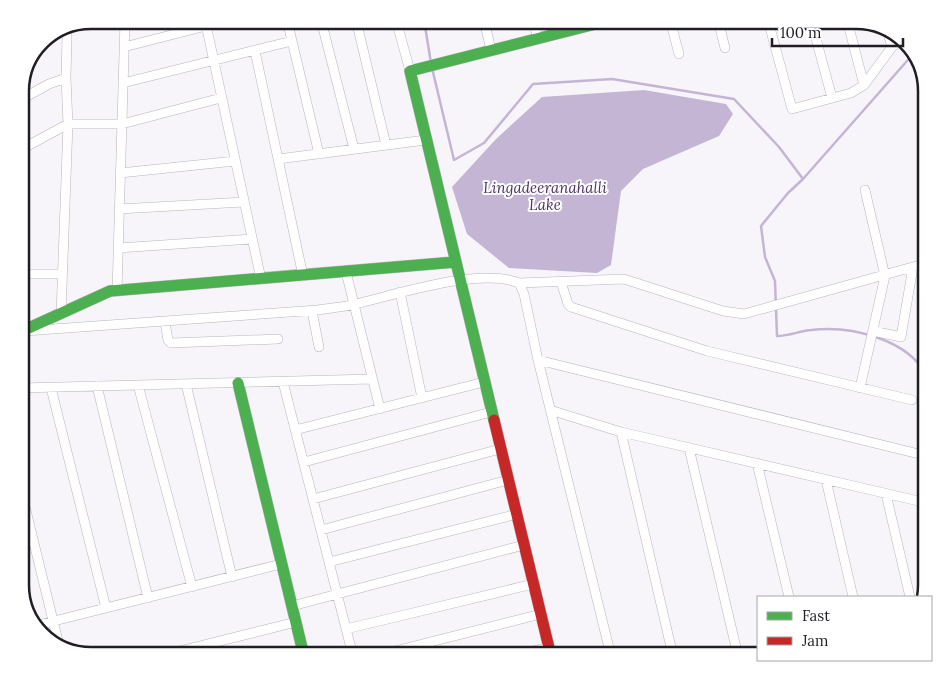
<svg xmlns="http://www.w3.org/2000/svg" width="947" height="676" font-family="Lora,serif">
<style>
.water{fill:#c3b5d3}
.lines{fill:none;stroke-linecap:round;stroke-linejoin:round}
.stream{stroke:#c3b5d3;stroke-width:2.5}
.street-casing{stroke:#b8b5bb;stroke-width:10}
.fast-casing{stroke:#b8b5bb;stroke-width:12}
.jam-casing{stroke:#b8b5bb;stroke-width:12}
.street{stroke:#fefefe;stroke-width:9}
.fast{stroke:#4caf50;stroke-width:11}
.jam{stroke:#c62828;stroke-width:11}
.labels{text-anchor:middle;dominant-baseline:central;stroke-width:4;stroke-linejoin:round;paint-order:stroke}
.water-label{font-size:15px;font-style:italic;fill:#4b3164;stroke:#fff}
.rim{fill:none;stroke:#211d25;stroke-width:2.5}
</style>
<rect width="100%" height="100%" fill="#f7f5fa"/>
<!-- water -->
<path class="water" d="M644 90 726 104 733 114 719 136 643 169 621 191 611 265 597 273 509 268 467 234 452 187 496 139 542 97Z"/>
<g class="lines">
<!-- stream -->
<path class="stream" d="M424 20 431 63
M432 68 454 160 484 143 533 84 612 79 734 99 779 147 803 179 788 193 761 226 765 257 775 281 777 336C790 336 799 331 811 330 850 325 908 339 927 376
M803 179 914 53
M927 389 918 405 927 419"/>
<defs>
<path id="street" d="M205 20 261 279
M287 20 319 154
M321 20 354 149
M356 20 386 145
M396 20 410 71
M484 20 491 50
M533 20 538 39
M670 20 679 54
M718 20 725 48
M768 20 792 109 851 93 864 85 892 47 887 30
M811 20 832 98
M847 20 864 85
M52 35V37
M124 47 206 26
M892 47 903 39
M255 51 303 276
M66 78 67 36
M123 83 292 41
M20 100 49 84 66 78 68 124 61 314
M20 150 68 124H122L221 98
M278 159 426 140
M120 173 235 161
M119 209 244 202
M118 248 252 239
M346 272 380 409
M20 274H62
M561 282 568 304 571 307 707 351 912 400
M519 283 624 279 723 311 744 314 927 263
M117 291 125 20
M400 292 422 398
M312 311 319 347
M165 322 168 340 171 343 278 339
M25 331 318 310C331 308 344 307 356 304 398 294 480 267 519 283L524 294 538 360 611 656
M873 331 901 337 913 267
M538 360 923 455 927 474
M283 382 353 656
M186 384 232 577
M138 385 192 587
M97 386 148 598
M20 388 372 379
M51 388 106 608
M860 388 885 276 865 190
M550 410 621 432 673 656
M295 430 484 382
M621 432 927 503
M689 448 738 656
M923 455 927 442
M304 462 491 412
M757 463 789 597
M826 480 853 597
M20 486 59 645
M886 494 910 597
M313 499 500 449
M321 530 508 480
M329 562 517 514
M292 606 524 545
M34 626 281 564
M346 629 533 584
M160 656 296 622
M375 656 541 614
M512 656 549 647"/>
<path id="fast" d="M20 332 110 291 455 262
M238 383 304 656
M494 420 410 71 611 20"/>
<path id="jam" d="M494 420 551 656"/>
</defs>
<!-- street casing -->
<use href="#street" class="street-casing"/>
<!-- fast casing -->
<use href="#fast" class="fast-casing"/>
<!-- jam casing -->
<use href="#jam" class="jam-casing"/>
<!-- street -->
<use href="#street" class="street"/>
<!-- fast -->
<use href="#fast" class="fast"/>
<!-- jam -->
<use href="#jam" class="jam"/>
</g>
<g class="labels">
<!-- water labels -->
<g class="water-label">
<text x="545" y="187">Lingadeeranahalli<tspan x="545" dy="17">Lake</tspan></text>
</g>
</g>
<!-- crop -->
<path d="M0 0H947V676H0ZM91 29H856A62 62 0 0 1 918 91V585A62 62 0 0 1 856 647H91A62 62 0 0 1 29 585V91A62 62 0 0 1 91 29Z" fill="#fff" fill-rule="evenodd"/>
<path class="rim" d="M91 29H856A62 62 0 0 1 918 91V585A62 62 0 0 1 856 647H91A62 62 0 0 1 29 585V91A62 62 0 0 1 91 29Z"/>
<!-- legend -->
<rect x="757" y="596" width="175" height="65" fill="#ffffff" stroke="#a6a5a8"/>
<rect x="767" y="612" width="25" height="8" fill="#4caf50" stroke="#a6a5a8"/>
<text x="802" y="621" font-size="15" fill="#211d25">Fast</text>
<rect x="767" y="637" width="25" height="8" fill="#c62828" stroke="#a6a5a8"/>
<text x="802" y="646" font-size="15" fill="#211d25">Jam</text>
<!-- scale -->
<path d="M772 38v8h131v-8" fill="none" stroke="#211d25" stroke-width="2.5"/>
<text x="780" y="38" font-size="15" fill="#211d25" stroke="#ffffff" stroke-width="4" paint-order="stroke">100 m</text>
</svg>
